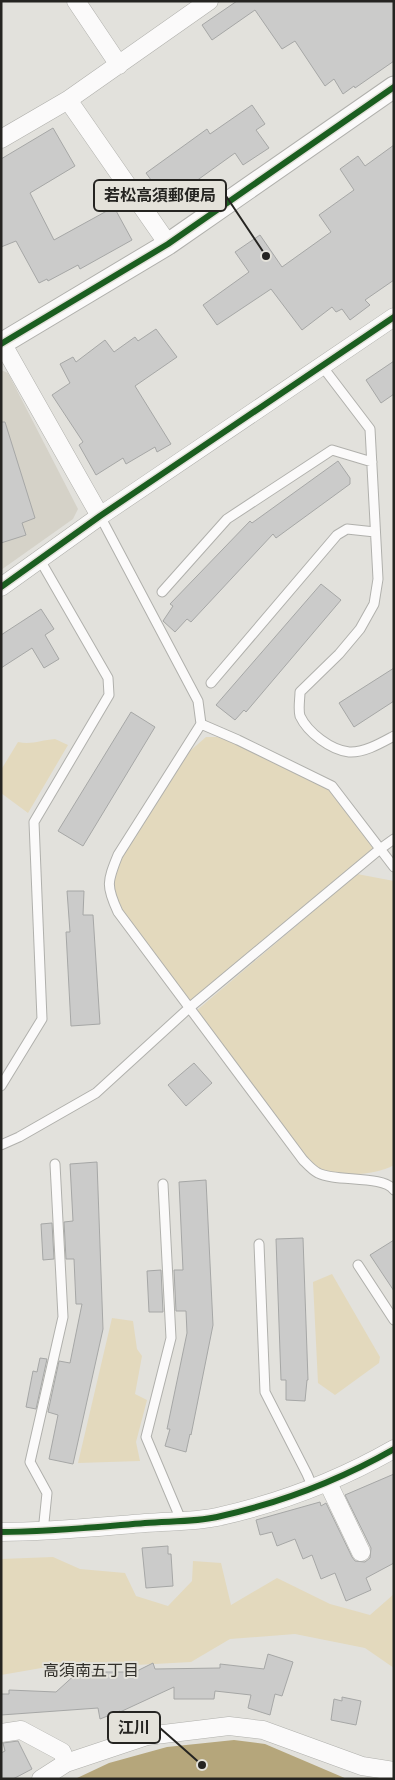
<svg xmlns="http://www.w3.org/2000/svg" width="395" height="1780" font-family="Figtree,'Noto Sans JP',sans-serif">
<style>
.built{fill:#d5d2c8}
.green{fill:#e3d9bd}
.water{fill:#b5a67b}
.building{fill:#cbcbca;stroke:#a6a7a6}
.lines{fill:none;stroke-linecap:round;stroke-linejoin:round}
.service-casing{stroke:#b0b0ac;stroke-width:11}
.minor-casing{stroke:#b0b0ac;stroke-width:19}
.tertiary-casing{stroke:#b0b0ac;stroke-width:23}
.service{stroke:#fbfafa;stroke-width:9}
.minor{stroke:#fbfafa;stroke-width:18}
.tertiary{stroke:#fbfafa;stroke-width:21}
.cycleway-casing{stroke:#e4e2da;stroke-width:9}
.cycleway{stroke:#1b5e20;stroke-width:6}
.labels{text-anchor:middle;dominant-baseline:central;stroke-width:4;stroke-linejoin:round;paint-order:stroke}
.neighbourhood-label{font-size:16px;fill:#32302b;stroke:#e4e2da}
.leader{fill:none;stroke:#252421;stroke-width:2}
.callout-dot{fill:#252421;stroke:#e4e2da;stroke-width:2}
.callout{fill:#e4e2da;stroke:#252421;stroke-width:2}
.callout-label{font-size:16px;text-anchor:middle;font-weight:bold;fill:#252421}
</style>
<rect width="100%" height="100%" fill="#e2e1dc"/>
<!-- built -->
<path class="built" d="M1 370 8 373 78 509 73 519 1 570Z"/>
<!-- green -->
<path class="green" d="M206 737H217L234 743 329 790 374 849 191 1003 121 911 113 891 115 876 121 859 190 751Z
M55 739 68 745 28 813 1 793V770L18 742C32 745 41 740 55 739Z
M357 874 394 881V1165C374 1176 341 1177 319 1168 315 1166 310 1162 306 1159L196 1011Z
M332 1274 380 1357 379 1363 335 1395 318 1383 313 1282Z
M112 1318 133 1321 137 1349 142 1356 135 1394 147 1400 136 1442 140 1461 78 1463Z
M53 1557 80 1569 125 1573 136 1596 168 1606 192 1581 193 1561 221 1563 231 1605 277 1578 330 1604 370 1615 394 1594V1668L365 1648 295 1634 230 1639 191 1662 136 1665 53 1666 1 1675V1559Z"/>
<!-- water -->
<path class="water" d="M234 1740 265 1744 347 1779H75L109 1763 167 1747Z"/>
<!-- building -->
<path class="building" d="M237 1H394V61L355 88 354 86 343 94 334 79 325 86 295 41 282 49 255 10 212 40 202 25Z
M252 105 265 124 256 130 269 148 243 165 235 153 167 202 146 173 207 129 210 134Z
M53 128 75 166 30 193 54 240 114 207 132 240 80 269 78 265 48 281 47 279 39 283 16 241 1 247V159Z
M394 145V280L365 300 370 305 350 320 342 309 336 312 332 307 302 330 271 289 217 325 203 305 249 272 235 252 260 235 282 267 331 232 319 215 354 190 340 169 358 156 365 166Z
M156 329 177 357 135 386 171 444 157 452 155 447 126 464 123 458 96 475 79 445 83 442 52 395 70 383 60 364 73 357 76 362 105 340 114 352 135 337 138 341Z
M394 361V394L381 403 366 380Z
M1 422H5L35 518 22 523 26 535 1 543Z
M338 461 350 478V484L276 538 273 534 191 622 187 619 175 632 163 621 173 606 170 604 250 521 252 523Z
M321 584 341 600 246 712 244 710 235 720 216 705Z
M41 609 54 629 45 635 59 659 44 668 32 648 1 668V635Z
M394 668V701L354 727 339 703Z
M131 712 155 727 83 846 58 831Z
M67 891H84L83 915H93L100 1024 71 1026 66 932H70Z
M194 1063 212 1083 186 1106 168 1085Z
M97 1162 103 1329 73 1464 49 1459 58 1415 48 1412 59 1361 70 1363 82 1304H76L74 1259H66L64 1222 73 1221 70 1164Z
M206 1180 213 1325 191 1435 190 1434 186 1452 165 1446 170 1429H167L187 1333 186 1311H176L174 1270H183L179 1182Z
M52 1223 54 1259 43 1260 41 1224Z
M303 1238 308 1380H307L305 1401 286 1400V1380H281L276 1239Z
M394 1240V1291L370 1255Z
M161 1270 163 1312H149L147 1271Z
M40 1358 47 1359 36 1409 26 1407 33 1371 37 1372Z
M394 1474V1563L366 1578 371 1590 346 1601 335 1573 321 1579 312 1555 303 1559 295 1539 277 1546 272 1532 260 1535 256 1520 320 1502 321 1506 326 1503 352 1557 355 1561 365 1562 370 1558 371 1548 345 1495Z
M168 1546V1554H171L173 1586 146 1588 142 1548Z
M268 1654 293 1662 282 1696 275 1694 270 1715 248 1708 251 1695 215 1691 214 1699H174V1687L120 1712V1711L100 1719 98 1708 1 1715V1694H9V1690L56 1692 78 1672H135L153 1663 155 1669 220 1668V1664L264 1669Z
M342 1697 361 1701 356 1725 331 1720 334 1699 342 1701Z
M18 1741 32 1769 13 1779H1V1753L5 1751 3 1743Z"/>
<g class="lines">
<defs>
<path id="service" d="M322 366 370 429 378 579 374 604 360 629 339 654 300 692C300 699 298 709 300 716 308 733 331 750 349 752 364 753 381 743 394 736
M100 516 198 701 201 724 118 855C107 882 106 886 118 912L303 1160C307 1164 312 1170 318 1173 335 1182 384 1175 394 1190
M162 592 227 519 332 450 372 462
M211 683 337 535 347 529 375 532
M201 724 238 740 332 786 394 867
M1 1086 42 1019 34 822 109 695 108 678 40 560
M1 1145 19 1137 96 1093 189 1008 380 849 394 839
M163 1184 171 1338 146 1437 181 1520
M259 1244 265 1392 307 1474 313 1488
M358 1265 394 1320
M43 1532 47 1493 30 1462 63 1317 55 1164"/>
<path id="minor" d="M76 1 119 65
M68 100 168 244
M1 139 68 100 209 1
M2 343 100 516
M1 587 100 516 394 317
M328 1483 361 1552
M1 1532C49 1532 97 1527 145 1523 169 1521 194 1522 217 1517 280 1503 338 1481 394 1449
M1 1733 21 1730 62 1752 66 1763
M41 1779 66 1763 147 1736 229 1726 263 1730 362 1766 394 1771"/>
<path id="tertiary" d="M1 344 168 244 394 87"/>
</defs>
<!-- service casing -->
<use href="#service" class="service-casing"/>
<!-- minor casing -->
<use href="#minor" class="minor-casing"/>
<!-- tertiary casing -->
<use href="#tertiary" class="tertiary-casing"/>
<!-- service -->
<use href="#service" class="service"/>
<!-- minor -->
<use href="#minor" class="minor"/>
<!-- tertiary -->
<use href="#tertiary" class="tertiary"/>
<defs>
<path id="cycleway" d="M1 344 168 244 394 87
M1 587 100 516 394 317
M1 1532C49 1532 97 1527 145 1523 169 1521 194 1522 217 1517 280 1503 338 1481 394 1449"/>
</defs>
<!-- cycleway casing -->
<use href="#cycleway" class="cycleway-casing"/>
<!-- cycleway -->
<use href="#cycleway" class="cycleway"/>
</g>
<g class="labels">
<!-- neighbourhood labels -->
<g class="neighbourhood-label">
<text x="91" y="1670">高須南五丁目</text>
</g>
</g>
<!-- callouts -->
<path class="leader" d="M266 256L226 196M202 1765L160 1728"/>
<g class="callout-dot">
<circle cx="266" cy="256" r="5"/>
<circle cx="202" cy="1765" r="5"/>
</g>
<g class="callout">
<rect x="94" y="180" width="132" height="31" rx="5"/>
<rect x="108" y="1712" width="52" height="31" rx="5"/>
</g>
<g class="callout-label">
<text x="160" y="201">若松高須郵便局</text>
<text x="134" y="1733">江川</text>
</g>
<!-- border -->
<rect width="395" height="1780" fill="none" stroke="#252421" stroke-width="5"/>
</svg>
